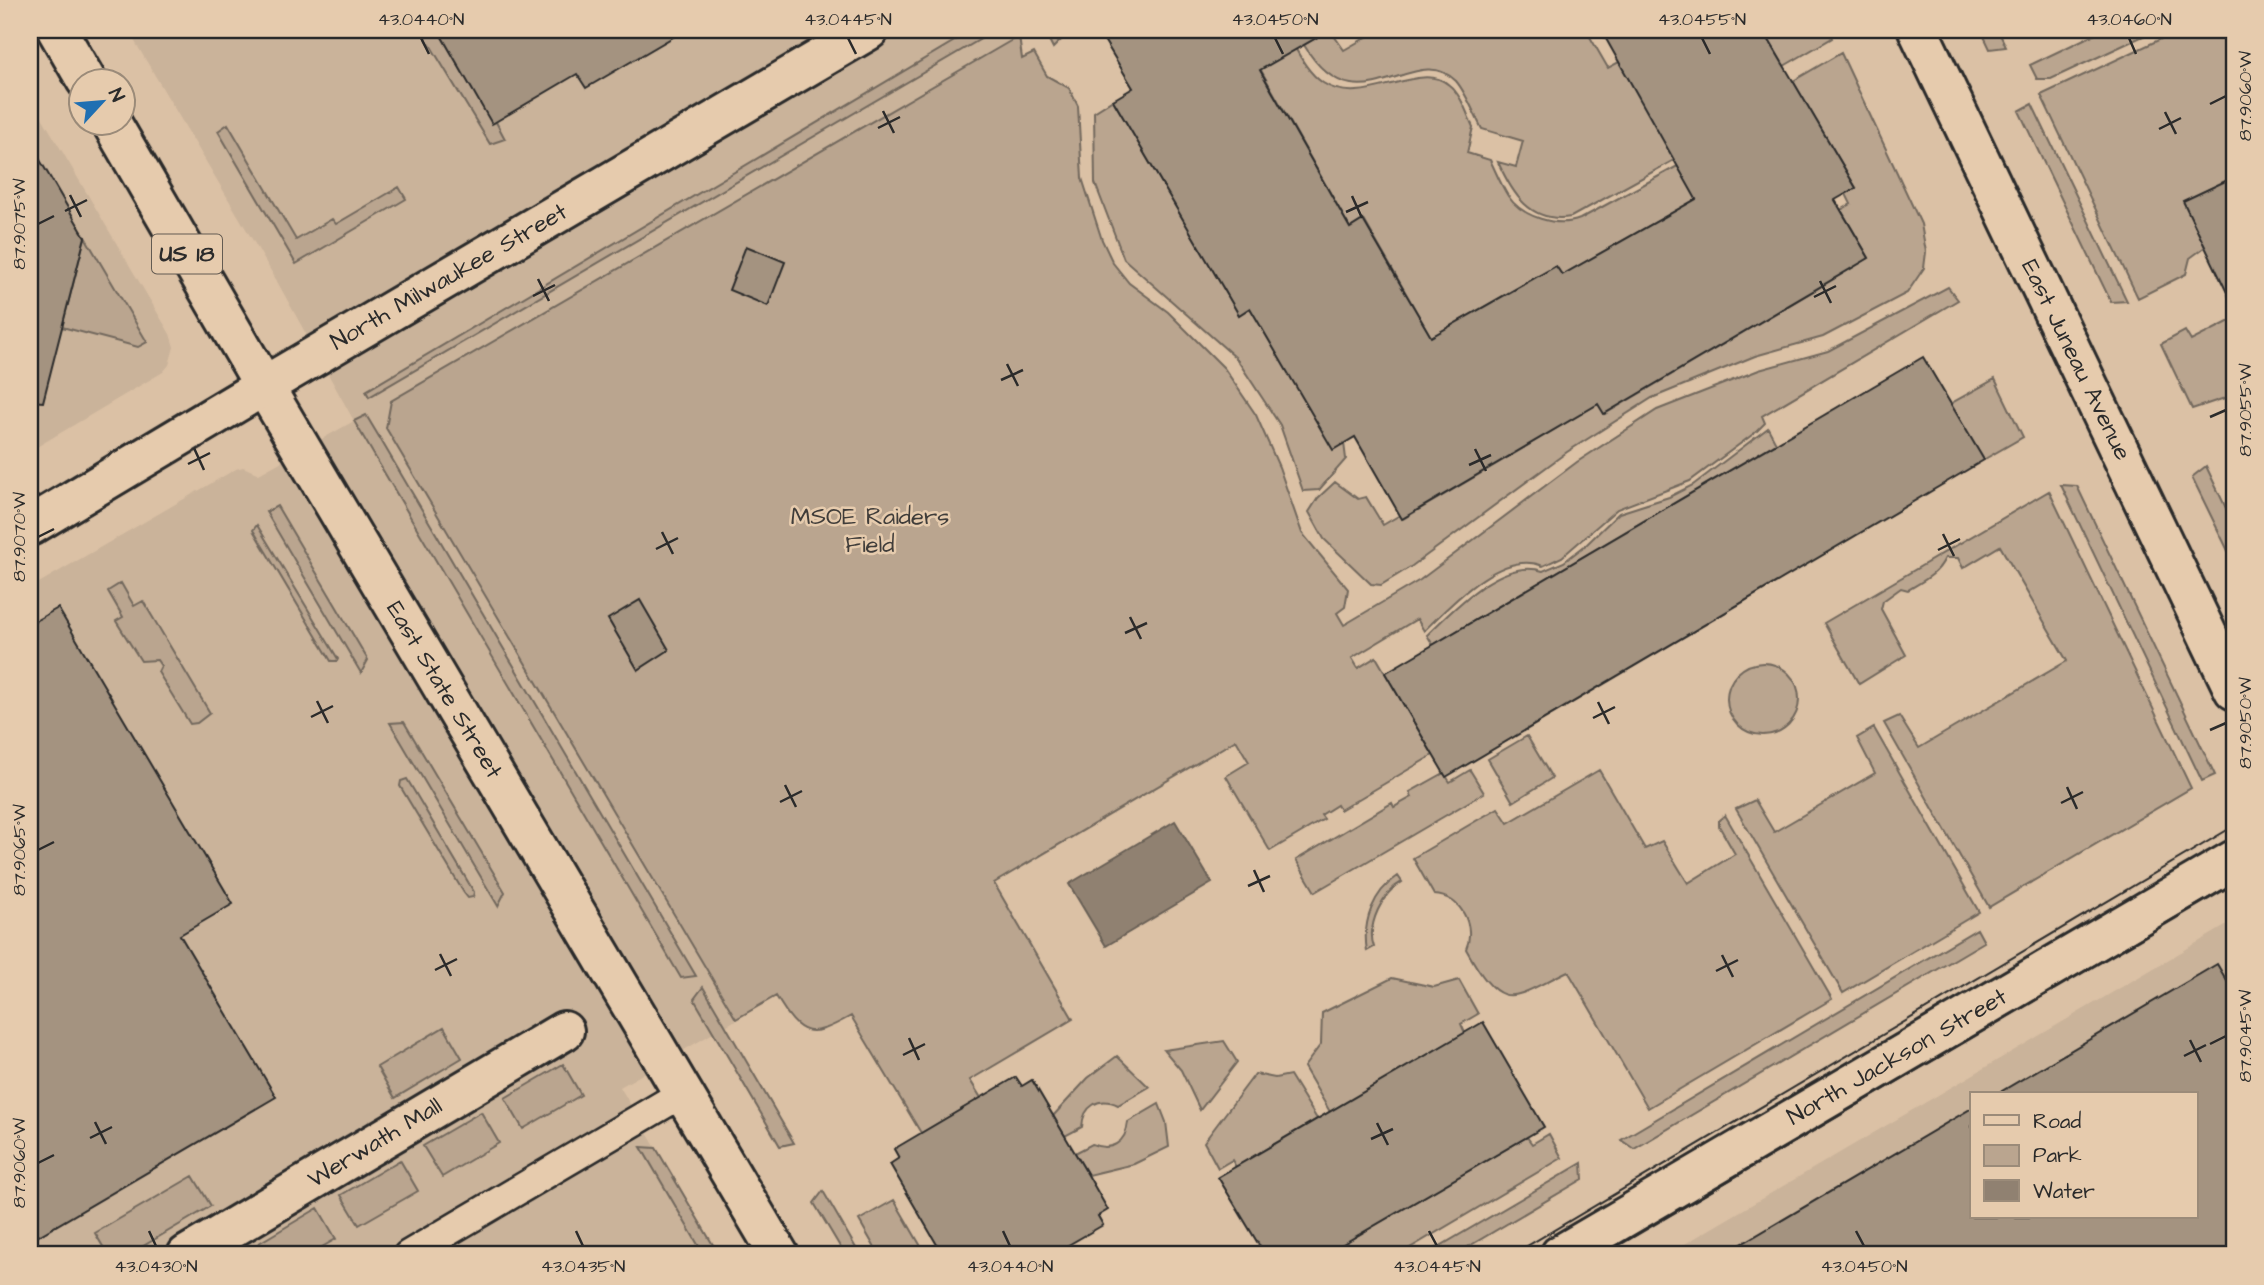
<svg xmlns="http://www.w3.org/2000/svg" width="2264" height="1285" font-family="'Architects Daughter',sans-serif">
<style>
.built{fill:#cab39a;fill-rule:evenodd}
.green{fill:#baa58f;stroke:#72685d;stroke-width:2}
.water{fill:#908171;stroke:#685f55;stroke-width:2}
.building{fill:#a49380;stroke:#2b2b2b;stroke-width:2}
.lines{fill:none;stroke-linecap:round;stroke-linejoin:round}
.lane-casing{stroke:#2b2b2b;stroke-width:33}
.street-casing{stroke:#2b2b2b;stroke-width:44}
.secondary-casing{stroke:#2b2b2b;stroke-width:44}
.primary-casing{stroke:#2b2b2b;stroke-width:44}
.lane{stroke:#e6cbad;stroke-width:28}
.street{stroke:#e6cbad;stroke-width:38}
.secondary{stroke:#e6cbad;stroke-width:38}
.primary{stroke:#e6cbad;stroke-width:38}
.tram{stroke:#2b2b2b;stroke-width:2}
.ticks{fill:none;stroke:#2b2b2b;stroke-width:2.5}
.labels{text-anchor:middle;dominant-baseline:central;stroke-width:5;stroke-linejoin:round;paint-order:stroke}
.shield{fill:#e6cbad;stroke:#635b52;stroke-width:2}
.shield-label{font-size:23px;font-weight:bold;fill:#2b2b2b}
.street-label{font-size:24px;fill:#2b2b2b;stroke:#e6cbad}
.park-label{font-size:24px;fill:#403d3a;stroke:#e6cbad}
.neatline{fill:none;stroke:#2b2b2b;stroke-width:2.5}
.ticks-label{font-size:18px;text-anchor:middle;fill:#2b2b2b}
</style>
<rect width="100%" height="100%" fill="#dbc1a5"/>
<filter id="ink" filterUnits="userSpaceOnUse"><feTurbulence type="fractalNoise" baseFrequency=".0143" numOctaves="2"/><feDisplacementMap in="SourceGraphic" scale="14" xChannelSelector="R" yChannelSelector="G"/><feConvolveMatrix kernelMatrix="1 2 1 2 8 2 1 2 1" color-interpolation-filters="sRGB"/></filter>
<g filter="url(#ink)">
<!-- built -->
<path class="built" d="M128 30H1016L1022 60 1069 88 1078 106 1082 178 1102 240 1113 263 1129 283 1168 312 1224 368 1256 415 1279 467 1302 533 1348 589 1349 595 1342 610 824 969 620 1087 719 1255H30V588L236 469 243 467 259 474 354 421 274 276Z
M30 97 170 334 174 347 169 365 163 372 30 451Z
M2234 921V1255H1666ZM1972 1094H2196V1217H1972Z"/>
<!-- green -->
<path class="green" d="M421 30H438L492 123 496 122 505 139 490 144Z
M973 30H996L369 397 366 391Z
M1044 30H1068L1073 37 1062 39 1053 48Z
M1285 30C1296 48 1305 71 1323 83 1364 110 1419 59 1449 85 1461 94 1467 114 1473 127L1467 153 1490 160C1496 172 1501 185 1508 196 1522 217 1557 228 1580 219L1720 143 1735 177 1562 275 1556 266 1431 337 1364 220 1350 228 1249 49Z
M1330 30 1344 50 1379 30H1586L1608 68 1619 62 1696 148 1571 217C1530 224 1512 193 1498 162L1516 167 1523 141 1482 129C1474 114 1467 94 1456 81 1414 38 1358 135 1304 45Z
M1763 30H1828L1832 38 1784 66Z
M1981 30H1998L2006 47 1990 49Z
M2103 30H2156L2051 79H2037L2030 65Z
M2180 30H2234V177L2184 201 2205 247 2190 258 2186 274 2138 298 2041 95Z
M1019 36 1022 59 1034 53 1047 76 1069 88 1078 106 1082 178 1102 240 1113 263 1129 283 1168 312 1224 368 1256 415 1279 467 1302 533 1348 589 1345 607 1337 613 1344 625 1420 580 1577 462 1657 410 1759 370 1828 351 1948 287 1958 300 1762 416 1765 423 1756 432 1690 481 1617 509 1562 557 1543 566C1502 549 1452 603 1424 631L1417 619 1352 658 1358 668 1376 657 1433 755 1340 810 1337 805 1321 815 1324 819 1270 851 1226 776 1249 762 1236 740 994 883 1073 1019 970 1080 981 1098 921 1133 851 1016C810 1039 801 1038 776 996L736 1019 386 428 391 401Z
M1841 53 1921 224 1926 252 1924 268 1907 293 1823 337 1755 356 1652 398 1567 452 1412 566 1381 585 1371 584 1324 539 1309 512 1318 498 1335 482 1358 499 1366 497 1383 525 1400 515 1403 519 1598 404 1605 414 1869 258 1841 210 1851 204 1846 194 1856 188 1793 81Z
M1113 100 1239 314 1250 308 1344 443 1346 459 1319 490 1303 491 1280 425 1236 358 1124 259 1095 183 1094 112Z
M2032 104 2127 301 2111 302 2019 111Z
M228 124 296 240 332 219 336 224 399 187 406 199 296 264 218 131Z
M85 237 147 342 138 347 62 327Z
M2234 319V395L2192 409 2161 344 2185 331 2191 341Z
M1995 379 2023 437 1983 460 1950 404Z
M366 415 378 435 696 976 681 978 354 421Z
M1768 428 1776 443 1433 645 1427 635C1455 608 1502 557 1543 571L1564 562 1587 544 1619 513 1669 497 1693 485Z
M2206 466 2234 525V563L2192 477Z
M2061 485 2077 486 2215 775 2202 781Z
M2049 491 2191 788 1989 907 1884 723 1899 716 1919 748 2067 661 2000 546 1963 568 1958 558H1945C1938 574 1923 581 1908 590L1901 588 1883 601 1881 609 1906 655 1859 684 1824 623Z
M277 506 368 660 361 673 266 512Z
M257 525 338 659 337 661H331L253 530Z
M121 583 134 606 143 601 210 713 197 723 190 724 158 672 161 666 157 660 141 661 116 621 123 617 108 591Z
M1727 699a36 36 0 1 1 72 0a36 36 0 1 1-72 0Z
M404 722 505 892 498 906 390 723Z
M1874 728 1979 912 1843 993 1736 809 1755 800 1774 832 1875 773 1857 738Z
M1527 736 1552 778 1513 802 1488 759Z
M1470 770 1484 793 1315 892 1296 860 1392 803 1394 807 1412 797 1410 792 1444 773 1450 782Z
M1599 770 1645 849 1662 841 1688 883 1735 854 1719 826V820L1725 815 1832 999 1648 1108 1568 971C1511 998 1503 1016 1466 949 1476 926 1461 896 1434 895L1413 858 1498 808 1508 823Z
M407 779 474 892 473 897 468 898 464 893 400 786 401 781Z
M1398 876 1402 882C1383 892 1366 925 1374 947L1367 951C1362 922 1373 892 1398 876Z
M1977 929 1984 942 1634 1149 1621 1140Z
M1392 978 1434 987 1459 980 1478 1014 1461 1024 1465 1033 1330 1112 1304 1067 1321 1044 1322 1013Z
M703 987 794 1143 780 1146 694 999Z
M444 1027 462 1058 395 1098 377 1067Z
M1224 1041 1237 1062 1200 1110 1181 1070 1164 1050Z
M1117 1056 1149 1087 1118 1105C1099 1096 1083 1106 1082 1127L1065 1136 1053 1116 1088 1078Z
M563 1064 581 1095 523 1129 505 1098Z
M1255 1074 1275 1078 1290 1075 1317 1119 1236 1167 1232 1160 1218 1168 1204 1142Z
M1159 1104 1166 1122 1169 1147 1134 1164 1088 1175 1075 1153 1092 1144C1111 1152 1126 1143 1128 1122Z
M481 1112 499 1143 442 1177 423 1146Z
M1549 1134 1562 1158 1398 1255H1324L1527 1137 1532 1144Z
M641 1147 656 1148 719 1255H704Z
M400 1160 418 1191 359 1225 341 1195Z
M1582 1163 1583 1179 1454 1255H1425Z
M193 1176 211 1206 128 1255H108L95 1233Z
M823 1191 860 1255H845L814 1203Z
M894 1200 926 1255H879L859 1220Z
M318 1208 336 1239 308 1255H267L259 1243Z"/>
<!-- water -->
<path class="water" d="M1175 821 1212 883 1106 946 1069 884Z"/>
<!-- building -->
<path class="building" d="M438 30H685L586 88 577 74 492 124Z
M1098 30H1330L1260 70 1350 228 1363 220 1431 337 1556 266 1562 275 1696 199 1601 30H1763L1856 188 1835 200 1869 258 1604 414 1598 404 1402 519 1355 437 1333 450 1250 308 1239 315 1113 100 1133 88Z
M30 143 85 237 43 402 30 401Z
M2234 177V307L2183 201Z
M746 246 785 262 768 306 729 290Z
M1923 357 1984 460 1446 777 1385 673Z
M640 600 669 650 638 670 608 619Z
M58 608 233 904 180 935 276 1097 30 1241V624Z
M2217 964 2234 993V1255H1723L1972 1108V1217H2196V1094H1997Z
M1483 1022 1544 1127 1324 1255H1265L1218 1177Z
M1016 1077 1022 1086 1032 1080 1088 1175 1108 1210 1098 1216 1103 1225 1051 1255H943L890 1164 899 1158 894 1149Z"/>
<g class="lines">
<defs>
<path id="lane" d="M408 1255 683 1093"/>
<path id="street" d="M187 1255 564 1031"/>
<path id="secondary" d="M1918 30 2234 690
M779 1255 264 386 869 30
M1560 1255 2234 860"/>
<path id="primary" d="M57 30 86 80
M30 526 264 386 111 122"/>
</defs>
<!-- lane casing -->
<use href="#lane" class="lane-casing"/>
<!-- street casing -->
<use href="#street" class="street-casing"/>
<!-- secondary casing -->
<use href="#secondary" class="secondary-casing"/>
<!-- primary casing -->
<use href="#primary" class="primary-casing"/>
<!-- lane -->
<use href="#lane" class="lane"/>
<!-- street -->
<use href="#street" class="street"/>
<!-- secondary -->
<use href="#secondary" class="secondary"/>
<!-- primary -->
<use href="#primary" class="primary"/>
<!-- tram -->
<path class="tram" d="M1512 1255 2234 826
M1603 1255 2234 883"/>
</g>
</g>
<!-- ticks -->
<path class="ticks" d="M421 38 429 54M848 38 856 54M1275 38 1283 54M1702 38 1710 54M2129 38 2136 54M2210 104 2226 96M883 111 894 133M2165 112 2176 134M878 128 900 117M2159 129 2181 118M70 195 81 217M1352 196 1362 218M65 211 87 200M1346 212 1368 202M38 224 54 216M538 279 549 301M1820 281 1831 303M533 296 555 285M1814 297 1836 286M1007 364 1018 386M1001 380 1023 370M2210 417 2226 410M194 448 204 470M1475 449 1486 471M188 464 210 453M1469 465 1491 455M662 532 673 554M1943 534 1954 556M38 537 54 529M656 549 678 538M1938 550 1960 539M1130 617 1141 639M1125 633 1147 623M317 701 328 723M1598 702 1609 724M311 717 333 706M1593 718 1615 707M2210 730 2226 723M785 785 796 807M2067 787 2077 809M780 802 802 791M2061 803 2083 792M38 850 54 842M1254 870 1264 892M1248 886 1270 876M440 954 451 976M1722 955 1733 977M435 970 457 959M1716 971 1738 960M909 1038 919 1060M2190 1040 2201 1062M2210 1044 2226 1036M903 1055 925 1044M2184 1056 2206 1045M95 1122 106 1144M1377 1123 1388 1145M90 1138 112 1127M1371 1139 1393 1129M38 1163 54 1155M149 1231 156 1246M576 1231 583 1246M1003 1231 1010 1246M1429 1231 1437 1246M1856 1231 1864 1246"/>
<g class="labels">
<!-- shield labels -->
<rect class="shield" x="152" y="234.5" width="70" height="39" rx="5"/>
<g class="shield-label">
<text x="187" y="254">US 18</text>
</g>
<!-- street labels -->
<g class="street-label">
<text transform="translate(449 277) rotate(-30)">North Milwaukee Street</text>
<text transform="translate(2076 360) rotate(64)">East Juneau Avenue</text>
<text transform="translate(444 690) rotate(59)">East State Street</text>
<text transform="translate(1897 1057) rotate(-30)">North Jackson Street</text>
<text transform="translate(375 1143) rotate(-31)">Werwath Mall</text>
</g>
<!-- park labels -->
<g class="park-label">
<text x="870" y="517">MSOE Raiders<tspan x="870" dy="28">Field</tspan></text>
</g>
</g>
<!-- margin -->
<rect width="2264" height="1285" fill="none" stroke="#e6cbad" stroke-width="77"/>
<!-- legend -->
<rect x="1970" y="1092" width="228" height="126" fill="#e6cbad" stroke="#9b8b79" stroke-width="2"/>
<rect x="1984" y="1115" width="35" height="10" fill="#e6cbad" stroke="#9b8b79" stroke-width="2"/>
<text x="2033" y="1128" font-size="21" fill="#2b2b2b">Road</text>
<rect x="1984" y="1145" width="35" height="21" fill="#baa58f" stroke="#9b8b79" stroke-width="2"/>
<text x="2033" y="1162" font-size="21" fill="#2b2b2b">Park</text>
<rect x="1984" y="1180" width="35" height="21" fill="#908171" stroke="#9b8b79" stroke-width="2"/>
<text x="2033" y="1198" font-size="21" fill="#2b2b2b">Water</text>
<!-- north arrow -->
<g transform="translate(102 102) rotate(64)"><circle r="33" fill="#e6cbad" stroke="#9b8b79" stroke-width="2"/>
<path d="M0-5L12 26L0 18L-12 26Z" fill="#1f6fb2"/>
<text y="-10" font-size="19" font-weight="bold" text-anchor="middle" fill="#2b2b2b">N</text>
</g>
<rect x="38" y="38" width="2188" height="1208" class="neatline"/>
<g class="ticks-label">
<text x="421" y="25">43.0440°N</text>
<text x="848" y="25">43.0445°N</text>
<text x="1275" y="25">43.0450°N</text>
<text x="1702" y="25">43.0455°N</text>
<text x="2129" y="25">43.0460°N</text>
<text transform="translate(2245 96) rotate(-90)" y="6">87.9060°W</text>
<text transform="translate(19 224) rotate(-90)" y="6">87.9075°W</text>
<text transform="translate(2245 410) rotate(-90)" y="6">87.9055°W</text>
<text transform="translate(19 537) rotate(-90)" y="6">87.9070°W</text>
<text transform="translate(2245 723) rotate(-90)" y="6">87.9050°W</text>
<text transform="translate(19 850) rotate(-90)" y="6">87.9065°W</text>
<text transform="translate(2245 1036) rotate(-90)" y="6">87.9045°W</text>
<text transform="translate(19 1163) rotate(-90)" y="6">87.9060°W</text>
<text x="156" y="1272">43.0430°N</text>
<text x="583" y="1272">43.0435°N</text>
<text x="1010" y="1272">43.0440°N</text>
<text x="1437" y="1272">43.0445°N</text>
<text x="1864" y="1272">43.0450°N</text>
</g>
</svg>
